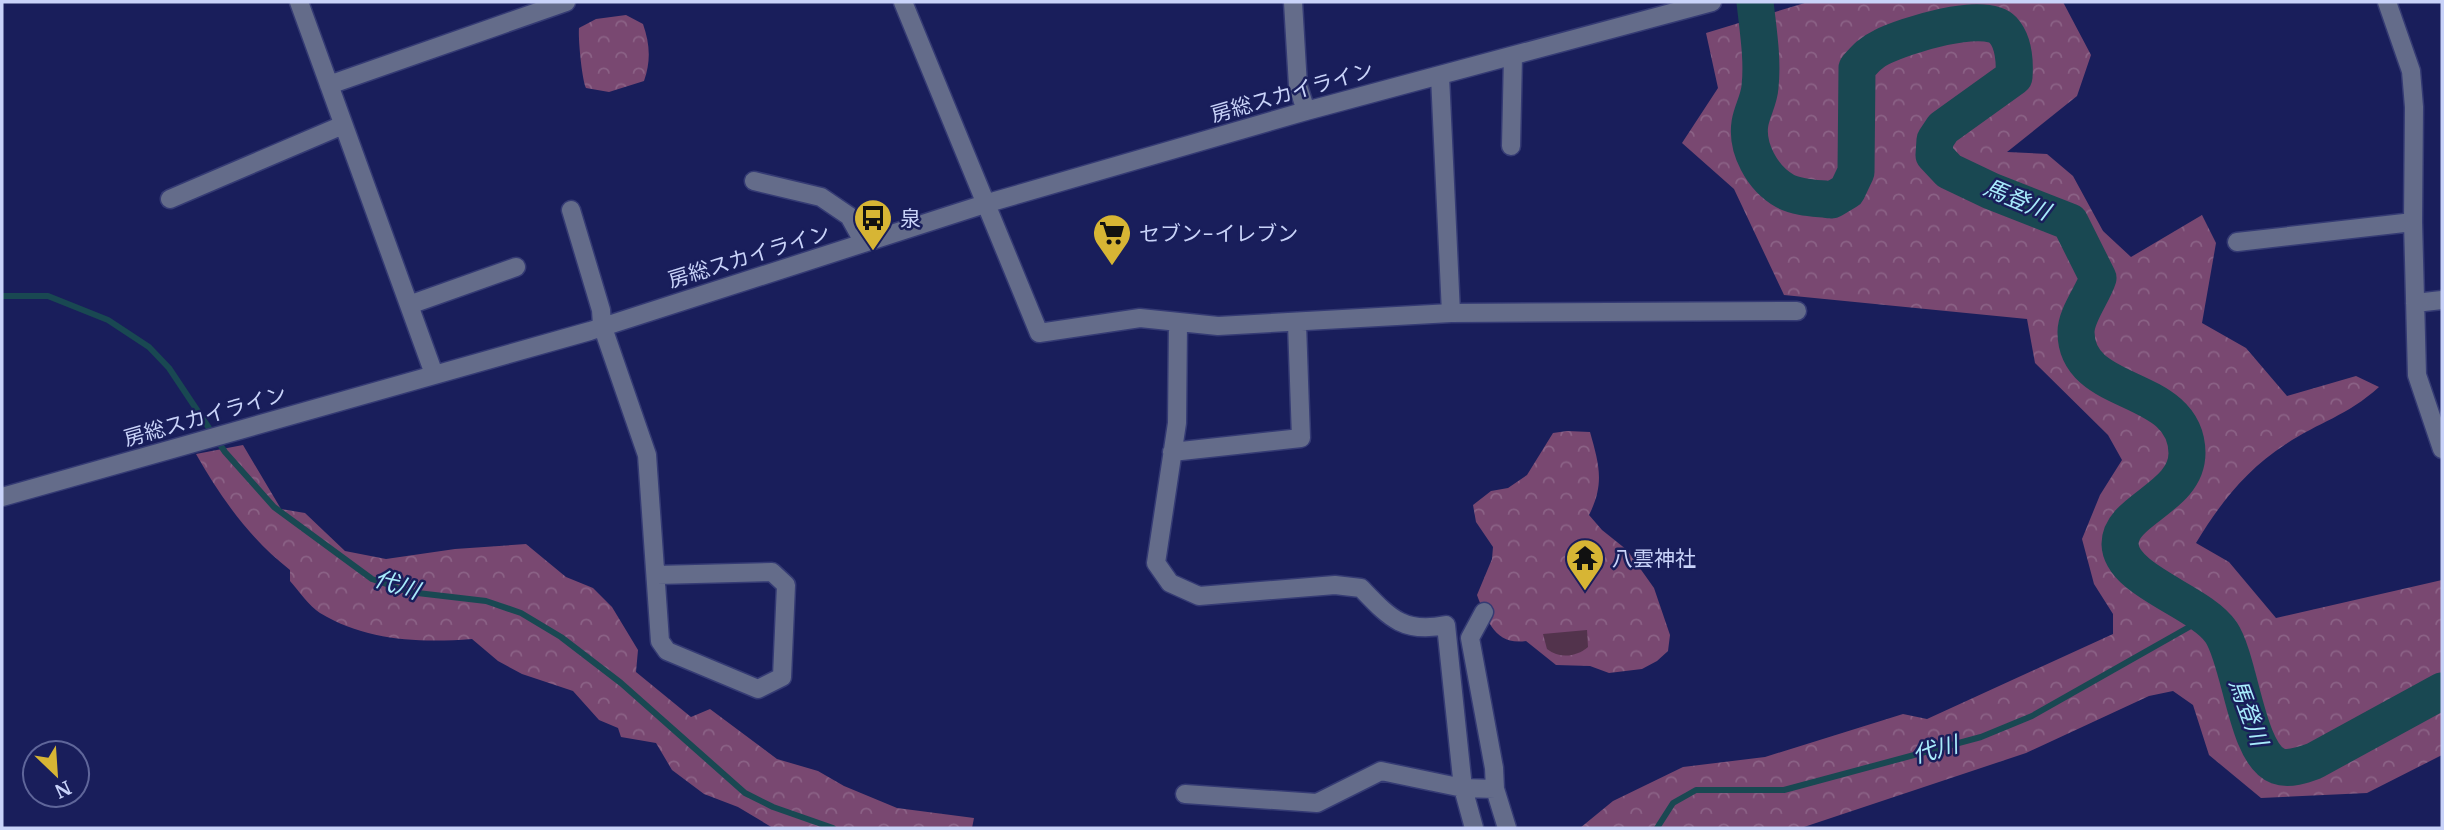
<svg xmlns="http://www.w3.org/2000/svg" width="2444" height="830" font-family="Merriweather,'Noto Sans JP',serif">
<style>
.forest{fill:url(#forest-crowns)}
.green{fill:#52334c}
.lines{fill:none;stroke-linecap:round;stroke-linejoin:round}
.stream{stroke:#194852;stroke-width:6}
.river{stroke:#194852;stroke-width:37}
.minor-casing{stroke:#353b74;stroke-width:21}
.minor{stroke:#646c8a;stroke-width:18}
.labels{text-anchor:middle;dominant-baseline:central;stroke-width:5;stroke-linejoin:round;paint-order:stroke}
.street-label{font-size:21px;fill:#c9d3f9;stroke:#191e5b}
.poi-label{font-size:21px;fill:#c9d3f9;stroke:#191e5b;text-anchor:start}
.water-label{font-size:23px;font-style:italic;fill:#a8ecfc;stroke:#191e5b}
</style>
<defs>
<pattern id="forest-crowns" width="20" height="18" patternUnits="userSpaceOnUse" patternTransform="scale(1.75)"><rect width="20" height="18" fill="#794871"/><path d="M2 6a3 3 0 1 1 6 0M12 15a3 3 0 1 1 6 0" fill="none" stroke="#8b6286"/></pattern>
</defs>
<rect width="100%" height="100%" fill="#191e5b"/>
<!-- forest -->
<path class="forest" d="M1808 2H2063L2091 55 2077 96 2007 152 2047 154 2073 176 2103 231 2131 257 2202 215 2216 243 2202 323 2246 348 2287 396 2356 376 2379 387C2347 416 2319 422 2286 444 2245 471 2221 502 2196 543L2229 562 2276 618 2442 580V755L2367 793 2261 798 2209 755 2193 705 2173 691 2149 696 2026 753 1801 828H1580L1613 801 1683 767 1765 757 1903 714 1927 719 2113 634V614L2094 584 2082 539 2100 495 2122 460 2108 435 2035 363 2027 319 1784 295 1734 189 1682 143 1718 88 1706 33Z
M626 15 643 24C650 44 651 61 644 81L609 92 586 88C582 79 578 39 579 28L596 19Z
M1567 431 1590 432C1599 464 1605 484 1589 515L1602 530 1627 550 1654 588 1670 635 1668 651 1657 661 1642 669 1609 673 1590 666 1556 665 1526 641C1495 646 1486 619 1477 595L1492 559 1493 547 1476 522 1473 505 1491 491 1508 488 1527 475 1553 433Z
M243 445 281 509 305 513 345 551 386 559 455 549 526 544 566 577 593 588 612 607 638 650 636 672 691 717 710 709 777 759 818 771 844 786 897 808 974 818 972 828H773L738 807 704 794 672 770 656 743 621 737 618 728 599 720 573 691 522 674 498 661 472 639C420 643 366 641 320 613 309 606 299 591 290 581V570C250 539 221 498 196 454Z"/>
<!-- green -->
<path class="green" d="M1587 630 1588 647C1576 657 1560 659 1547 649L1543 634Z"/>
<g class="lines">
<!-- stream -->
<path class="stream" d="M2 296H48L108 320 149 347 169 368 225 452 274 507 372 579 409 592 486 601 521 613 561 637 621 683 745 793 773 807 833 828
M1657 828 1673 803 1696 790H1784L1981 737 2032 716 2205 618"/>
<!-- river -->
<path class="river" d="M1755 2C1758 30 1763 59 1760 87 1759 100 1752 111 1750 123 1746 148 1762 178 1785 191 1798 198 1817 198 1832 200L1847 191 1856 172 1857 68C1865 59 1871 52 1882 47 1904 36 1984 10 2003 30 2014 42 2015 63 2014 77L1943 128 1935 140 1934 155 1949 171 1991 191 2070 222 2098 278C2093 294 2076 315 2076 332 2076 400 2186 381 2187 453 2187 498 2120 509 2120 544 2121 581 2200 601 2221 632 2241 662 2246 754 2278 766 2289 770 2303 765 2314 761L2442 691"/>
<defs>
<path id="minor" d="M299 2 434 374
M903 2 1039 333 1140 318 1218 326 1451 313 1797 311
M1293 2 1298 86 1306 111
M2387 2 2411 71 2414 107 2413 222 2417 375 2442 449
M1440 76 1451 313
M329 85 566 2
M1511 146 1513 56
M754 181 821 197 849 216 864 243
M170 199 343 125
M571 210 601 310 602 325 647 455 660 641 667 651 758 689 782 677 786 585 772 572 657 575
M2237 242 2413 222
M2415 303 2442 300
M409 305 516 267
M1178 323 1177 423 1156 563 1170 583 1199 596 1335 585 1361 588C1389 617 1403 634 1446 625L1463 788 1474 828
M1172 452 1301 438 1297 324
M2 497 590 331 988 203 1306 111 1712 2
M1484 612 1470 638 1494 768 1495 789 1507 828
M1185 794 1317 803 1381 771 1463 788 1495 789"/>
</defs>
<!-- minor casing -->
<use href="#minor" class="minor-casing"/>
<!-- minor -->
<use href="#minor" class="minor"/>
</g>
<!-- icons -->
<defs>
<symbol id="bus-pin" viewBox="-11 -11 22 30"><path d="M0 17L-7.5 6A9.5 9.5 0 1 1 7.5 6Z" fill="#d7b534" stroke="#191e5b"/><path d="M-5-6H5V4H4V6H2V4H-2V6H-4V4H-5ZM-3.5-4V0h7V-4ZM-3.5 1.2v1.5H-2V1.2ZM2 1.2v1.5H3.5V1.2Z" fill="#111"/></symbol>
<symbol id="supermarket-pin" viewBox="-11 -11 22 30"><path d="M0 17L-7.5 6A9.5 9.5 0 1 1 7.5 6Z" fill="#d7b534" stroke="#191e5b"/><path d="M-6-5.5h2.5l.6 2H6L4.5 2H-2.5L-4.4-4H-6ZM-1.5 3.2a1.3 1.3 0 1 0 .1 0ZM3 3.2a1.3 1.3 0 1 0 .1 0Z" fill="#111"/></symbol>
<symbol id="temple-pin" viewBox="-11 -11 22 30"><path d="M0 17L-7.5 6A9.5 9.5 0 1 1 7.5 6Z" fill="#d7b534" stroke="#191e5b"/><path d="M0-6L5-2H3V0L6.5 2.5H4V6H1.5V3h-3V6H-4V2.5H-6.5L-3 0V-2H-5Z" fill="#111"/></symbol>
</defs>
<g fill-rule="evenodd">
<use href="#bus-pin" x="851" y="196" width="44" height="60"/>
<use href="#supermarket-pin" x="1090" y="211" width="44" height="60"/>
<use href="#temple-pin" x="1563" y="536" width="44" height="60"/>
</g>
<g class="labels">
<!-- street labels -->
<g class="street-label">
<text transform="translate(1292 92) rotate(-16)">房総スカイライン</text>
<text transform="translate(749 256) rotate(-17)">房総スカイライン</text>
<text transform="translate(205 416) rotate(-16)">房総スカイライン</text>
</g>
<!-- poi labels -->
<g class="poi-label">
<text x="900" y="218">泉</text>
<text x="1139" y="233">セブン-イレブン</text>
<text x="1612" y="558">八雲神社</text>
</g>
<!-- water labels -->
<g class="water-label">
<text transform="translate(2017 199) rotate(23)">馬登川</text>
<text transform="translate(397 584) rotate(18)">代川</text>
<text transform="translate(2249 712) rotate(70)">馬登川</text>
<text transform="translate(1935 749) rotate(-15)">代川</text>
</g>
</g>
<!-- border -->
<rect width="2444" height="830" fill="none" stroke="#c9d3f9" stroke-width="7"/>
<!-- north arrow -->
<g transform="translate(56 774) rotate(155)"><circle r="33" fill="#191e5b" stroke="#5f669a" stroke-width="2"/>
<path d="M0-5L12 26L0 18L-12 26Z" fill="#d7b534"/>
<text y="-10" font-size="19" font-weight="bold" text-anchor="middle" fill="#c9d3f9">N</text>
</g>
</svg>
